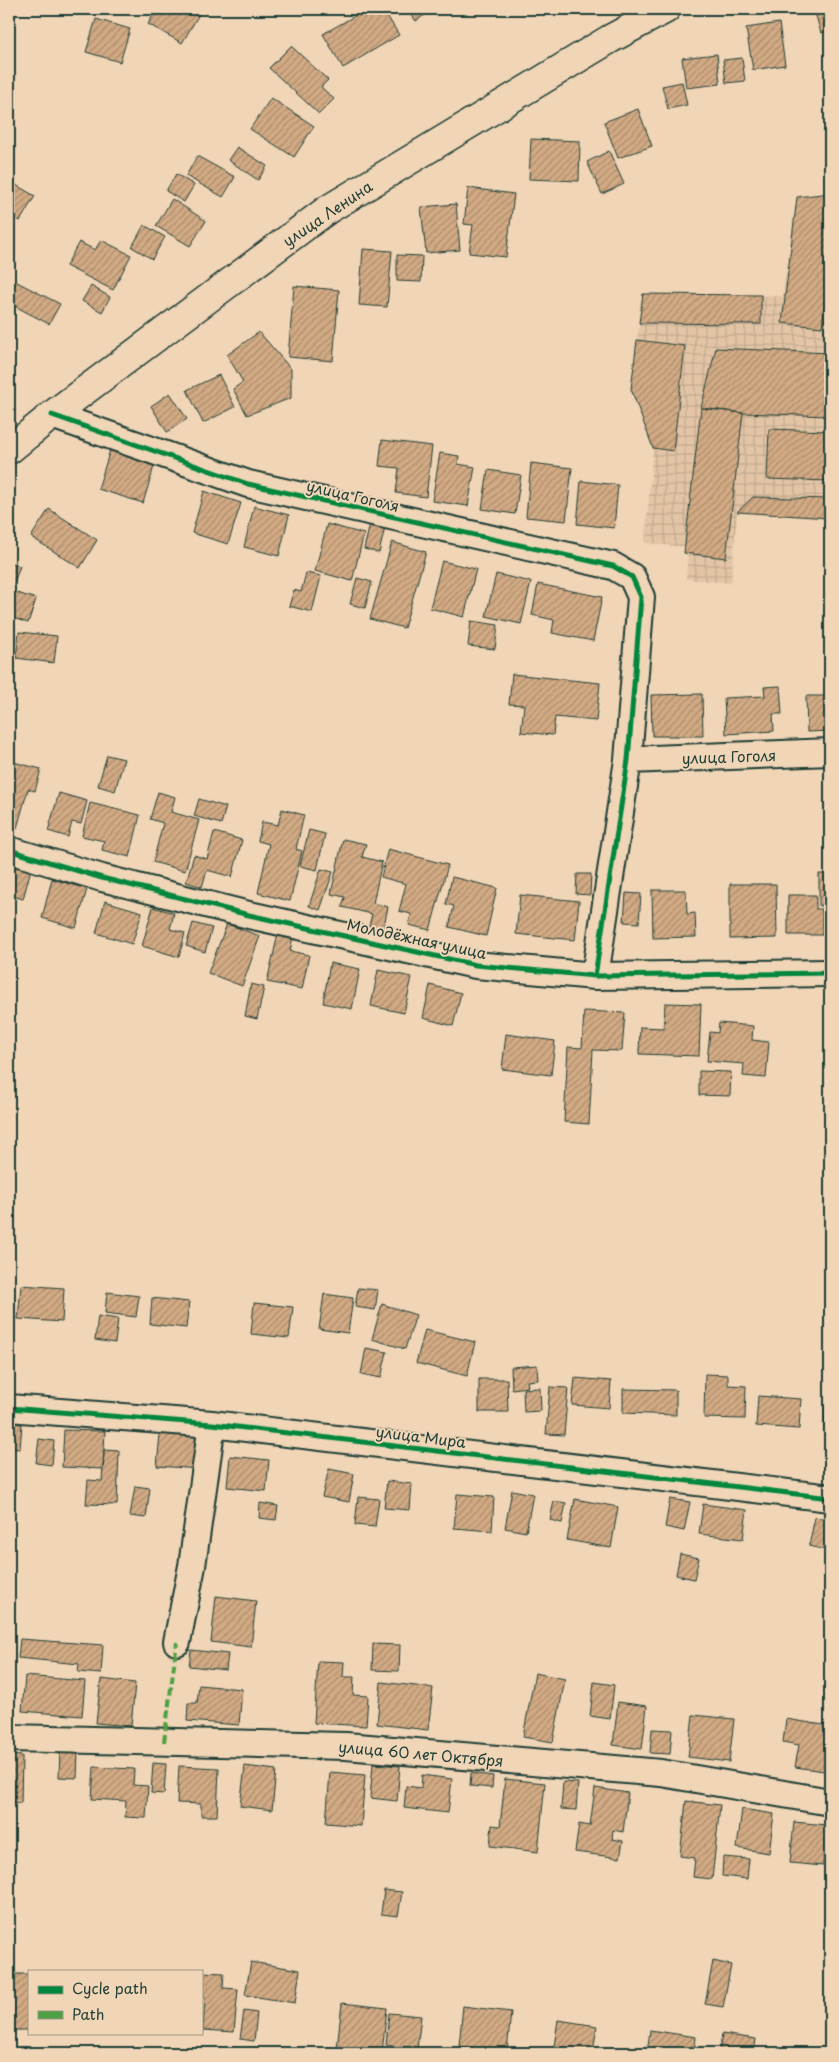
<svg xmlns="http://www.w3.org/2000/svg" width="839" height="2062" font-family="'Playpen Sans',sans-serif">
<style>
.industrial{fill:url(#industrial-grid)}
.building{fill:url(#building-hatch);stroke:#1f3d34}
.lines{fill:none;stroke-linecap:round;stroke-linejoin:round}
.street-casing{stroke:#1f3d34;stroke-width:30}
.secondary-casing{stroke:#1f3d34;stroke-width:31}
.street{stroke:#f0d5b7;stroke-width:26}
.secondary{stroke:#f0d5b7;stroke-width:28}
.quiet{stroke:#4da043;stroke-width:4;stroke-dasharray:8 4;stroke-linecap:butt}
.cycleway-casing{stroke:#f0d5b7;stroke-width:8}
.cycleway{stroke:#00873e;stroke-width:5}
.labels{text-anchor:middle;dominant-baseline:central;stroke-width:4;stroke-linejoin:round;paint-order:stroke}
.street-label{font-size:15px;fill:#1f3d34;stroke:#f0d5b7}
</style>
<defs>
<pattern id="industrial-grid" width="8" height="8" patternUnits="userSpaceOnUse" patternTransform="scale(1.25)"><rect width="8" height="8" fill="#e3c5a6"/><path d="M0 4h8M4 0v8" fill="none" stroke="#c2aa90"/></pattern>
<pattern id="building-hatch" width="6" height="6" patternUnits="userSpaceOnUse" patternTransform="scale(1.25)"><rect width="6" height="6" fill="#d2aa84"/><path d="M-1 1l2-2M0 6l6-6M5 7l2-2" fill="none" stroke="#aa8c6d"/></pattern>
</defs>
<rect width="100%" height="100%" fill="#f0d5b7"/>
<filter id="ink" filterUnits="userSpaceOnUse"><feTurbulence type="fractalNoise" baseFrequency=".02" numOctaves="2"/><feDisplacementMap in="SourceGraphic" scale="10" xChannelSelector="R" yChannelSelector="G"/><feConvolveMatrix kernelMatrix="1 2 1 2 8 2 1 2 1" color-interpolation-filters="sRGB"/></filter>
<g filter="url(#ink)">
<!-- industrial -->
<path class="industrial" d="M830 193V519L737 512 731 583 686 579 688 547 645 543 653 448 631 389 643 294 783 296 797 197Z"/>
<!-- building -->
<path class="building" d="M157 9H202L182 43 148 24Z
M367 9H383L399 35 343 68 323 34Z
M393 9H433L416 21 407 9 398 16Z
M814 9H830V30L821 33Z
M96 19 130 29 120 62 86 52Z
M779 23 785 65 753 70 746 28Z
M291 46 328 80 321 87 334 99 319 114 269 68Z
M717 54 720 84 686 88 682 58Z
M742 58 745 81 726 83 723 60Z
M682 82 687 105 668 109 662 86Z
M271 98 314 126 294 157 250 129Z
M638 109 652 146 618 158 604 122Z
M531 139 580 141 579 181 529 179Z
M237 147 267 166 258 180 228 160Z
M609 151 624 184 602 194 587 162Z
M197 156 235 177 223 197 186 176Z
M176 174 194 185 184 202 166 191Z
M9 181 35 196 20 221 9 214Z
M468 188 514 194 506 257 469 253 473 225 464 224Z
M830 193V259L822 327 782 323 797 197Z
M172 199 206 221 190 246 156 226Z
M456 204 460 250 426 253 421 207Z
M144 225 165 237 152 259 132 247Z
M101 240 131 255 113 290 66 266 79 242 95 250Z
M363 249 392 251 387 307 359 305Z
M397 255 422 256 421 282 397 281Z
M11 279 60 304 49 324 9 303V283Z
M91 286 110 297 102 312 82 301Z
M294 286 339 290 333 361 288 357Z
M643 294 761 295V324L639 323Z
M259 332 291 369V398L247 415 233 389 243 382 227 355Z
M637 340 685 346 673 451 653 448 631 389Z
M716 348 830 353V416L743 413 701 408Z
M219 375 235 407 203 423 187 390Z
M170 393 187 419 167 432 151 406Z
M701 408 743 413 726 558 684 553Z
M769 429 830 431V481L767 479Z
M382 440 432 446 426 497 396 493 399 468 379 466Z
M110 450 155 463 143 503 98 489Z
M440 453 459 456 458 464 475 467 468 506 432 501Z
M531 463 572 468 566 521 526 517Z
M488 470 521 475 515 514 482 509Z
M581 481 618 485 614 528 577 524Z
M204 491 241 503 228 544 192 533Z
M753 497 830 499V518L737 512Z
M254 506 289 515 279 556 244 547Z
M49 509 97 540 80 568 31 537Z
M327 524 364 534 352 581 315 571Z
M370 524 385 527 379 553 364 549Z
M392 542 426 552 404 628 370 619Z
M442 561 476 569 464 617 430 608Z
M9 562 20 566 11 591 36 599 28 623 10 617 14 607 9 605Z
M306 573 321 576 312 612 289 606 294 590 301 592Z
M496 574 531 582 521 624 486 616Z
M357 578 372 582 365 608 350 604Z
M538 584 602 597 593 641 552 633 554 620 532 615Z
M471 621 498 625 495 649 468 646Z
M19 632 57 636 54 663 16 658Z
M512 674 600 683 596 721 555 717 553 735 521 732 524 705 509 704Z
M780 686 782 714H773L774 731 726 734 724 698 765 696 764 687Z
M702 694 703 736H652L651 695Z
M806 696H830V731L807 732Z
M107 755 124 759 115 791 98 786Z
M9 761 41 769 35 791 28 789 17 828 9 825Z
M158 792 175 797 171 812 199 820 185 871 153 862 163 823 150 819Z
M59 793 87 801 81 824 72 822 68 837 48 831Z
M199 799 226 807 221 824 194 816Z
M90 803 140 815 130 857 102 850 104 841 82 836Z
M282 809 304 815 296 849 302 851 290 901 258 893 269 844 258 841 262 822 278 825Z
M309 830 325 834 317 870 300 866Z
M214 832 242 840 232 877 207 870 202 887 186 882 194 855 207 859Z
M343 839 366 844 362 857 382 862 373 903 388 907 382 934 368 930 372 914 342 907 345 897 331 894Z
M388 849 448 865 430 930 409 925 411 914 399 911 406 884 381 877Z
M9 863 31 869 23 899 9 895Z
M321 869 333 872 320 910 309 906Z
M577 874H591L590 895 576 894Z
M819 874H830V906H819Z
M452 877 497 888 486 936 449 927 454 906 446 904Z
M52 879 87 889 76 928 42 918Z
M730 884H776L777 938 730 939Z
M652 890H686L687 914 695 913 696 937 653 938Z
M626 893 641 894 639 923 624 922Z
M520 895 579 901 575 940 516 934Z
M788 895H816V909H822V935H788Z
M105 901 142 912 132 944 96 933Z
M153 907 174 913 170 929 185 933 179 957 142 946Z
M193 923 212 928 205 952 186 946Z
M227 924 260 936 242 986 208 973Z
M278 934 293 937 290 951 309 955 302 989 267 982Z
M330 963 360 969 352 1009 323 1003Z
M378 970 412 977 404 1013 371 1006Z
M251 984 264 987 257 1019 245 1016Z
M430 985 461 993 453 1026 423 1018Z
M665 1003 701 1004 699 1056 639 1054 640 1027 664 1028Z
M584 1011 625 1013 622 1051 593 1050 589 1124 564 1122 568 1047 582 1048Z
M719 1023 753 1026 752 1040 769 1042 766 1078 743 1076 744 1064 707 1061 710 1032 718 1033Z
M506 1034 555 1041 551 1075 502 1069Z
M699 1071 731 1072 730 1096 699 1095Z
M21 1285 64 1288 62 1322 18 1319Z
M358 1288 378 1290 375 1310 355 1307Z
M107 1292 139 1296 136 1317 105 1313Z
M324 1294 353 1298 348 1333 319 1329Z
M152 1298 189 1302 186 1328 150 1324Z
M254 1303 293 1307 289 1338 251 1334Z
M382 1304 416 1315 405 1349 372 1339Z
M98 1316 118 1319 115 1343 95 1340Z
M425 1330 475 1342 467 1376 416 1363Z
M366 1348 387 1352 381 1378 361 1374Z
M537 1365 538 1380 527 1381 528 1387 512 1389 511 1367Z
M705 1374 728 1375V1385L746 1386 745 1419 704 1418Z
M575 1378 611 1381 609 1408 572 1405Z
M479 1379H507L508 1412H479Z
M550 1387 568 1388 564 1435 546 1434Z
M540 1388 541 1411 524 1412 523 1389Z
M623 1389 676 1390V1415L623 1413Z
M758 1396 801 1399 799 1429 756 1426Z
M825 1407H830V1433H824Z
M9 1423 22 1424 20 1449 9 1448Z
M64 1430 105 1431 103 1469 62 1467Z
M160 1434 202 1437 200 1469 157 1466Z
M39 1439 54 1441 52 1465 36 1463Z
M104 1450 119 1451 117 1505 86 1504 88 1480 102 1481Z
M230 1456 269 1460 266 1491 227 1487Z
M9 1460H11L12 1478H9Z
M329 1469 354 1474 349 1502 322 1497Z
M387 1481 412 1484 410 1510 384 1508Z
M135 1486 150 1488 146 1518 130 1516Z
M512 1490 533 1494 526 1532 505 1528Z
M457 1494 494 1497 492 1531 454 1528Z
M358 1497 379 1499 375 1527 355 1525Z
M575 1499 618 1507 611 1548 567 1540Z
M670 1499 690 1502 684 1531 665 1527Z
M554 1501 566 1503 562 1523 550 1520Z
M260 1503 278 1506 276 1520 259 1518Z
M703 1504 747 1510 743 1539 699 1534Z
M815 1517 830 1520V1551L809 1546Z
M680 1554 699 1558 694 1579 676 1575Z
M216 1596 256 1601 251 1647 211 1642Z
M20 1639 103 1645 101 1674 78 1672 79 1664 18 1658Z
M373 1644 400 1645 399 1671 372 1670Z
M191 1650 228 1654 226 1670 189 1666Z
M318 1661 344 1662 343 1677H354L353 1695 368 1696 366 1726 314 1723Z
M535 1673 565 1679 553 1742 523 1737Z
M25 1676 85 1681 82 1716 22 1711Z
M101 1679 135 1683 131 1726 96 1723Z
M381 1682 433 1688 428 1730 377 1724Z
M594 1682 614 1685 610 1719 590 1716Z
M199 1685 242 1689 239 1725 187 1721 188 1703H197Z
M618 1702 647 1706 642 1749 613 1745Z
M693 1715 734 1719 729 1762 688 1757Z
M786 1719 830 1726 824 1771 795 1767 799 1745 783 1742Z
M652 1729 672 1730 670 1754 650 1753Z
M60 1750 78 1751 77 1778 59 1777Z
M9 1755 22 1756 21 1803 9 1802Z
M153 1763 166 1764 164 1794 151 1793Z
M373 1764 400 1766 397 1801 370 1798Z
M179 1766 219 1768 217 1816H201V1804L177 1803Z
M245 1766 276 1770 272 1810 240 1806Z
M94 1767 134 1769 133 1785 148 1786 146 1818 125 1817 126 1801 92 1799Z
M330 1772 365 1775 361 1826 326 1823Z
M471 1773 493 1776 492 1788 470 1786Z
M422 1775 452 1779 448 1813 404 1808 406 1786 421 1788Z
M505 1779 545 1783 538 1852 490 1846 492 1825 500 1826Z
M563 1782 578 1783 576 1810 561 1809Z
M595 1788 628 1793 623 1832 613 1830 612 1839 623 1841 620 1858 575 1852 579 1824 590 1826Z
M686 1801 720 1805 712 1879 693 1877 695 1858 680 1856Z
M742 1809 774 1814 769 1853 737 1848Z
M794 1822 827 1825 823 1866 790 1863Z
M723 1857 749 1859 747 1879 722 1876Z
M384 1890 402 1892 398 1916 381 1914Z
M713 1961 731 1965 723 2007 705 2004Z
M251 1962 300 1970 295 2003 245 1995Z
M201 1972 224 1973 223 1988 238 1989 234 2032 203 2030 205 1997H201Z
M9 1974H29V2030H9Z
M342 2003 387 2008 382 2053 337 2049Z
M463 2006 511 2012 507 2051 459 2046Z
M244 2011 257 2013 254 2041 240 2039Z
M389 2013 421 2016 417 2049 386 2045Z
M558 2020 597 2026 593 2051 608 2053H553Z
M650 2030 696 2037 694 2053H647Z
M722 2034 756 2039 754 2053H719Z"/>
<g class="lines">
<defs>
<path id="street" d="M52 415 248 484 613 566 632 577 641 597 628 760 595 976
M628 760 830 752
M9 850 102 878 249 915 476 965 595 976 830 973
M9 1408 212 1424 830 1498
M177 1642 192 1566 212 1424
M9 1738 346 1746 661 1773 830 1802"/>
<path id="secondary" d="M9 450 52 415 327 210 610 39 666 9"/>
</defs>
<!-- street casing -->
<use href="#street" class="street-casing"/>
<!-- secondary casing -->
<use href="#secondary" class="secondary-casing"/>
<!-- street -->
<use href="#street" class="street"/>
<!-- secondary -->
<use href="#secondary" class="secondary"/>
<!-- quiet -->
<path class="quiet" d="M164 1742 177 1642"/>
<defs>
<path id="cycleway" d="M52 415 248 484 613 566 632 577 641 597 628 760 595 976
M9 850 102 878 249 915 476 965 595 976 830 973
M9 1408 212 1424 830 1498"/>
</defs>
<!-- cycleway casing -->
<use href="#cycleway" class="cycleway-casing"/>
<!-- cycleway -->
<use href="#cycleway" class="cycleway"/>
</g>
</g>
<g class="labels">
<!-- street labels -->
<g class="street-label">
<text transform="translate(327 213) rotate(-34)">улица Ленина</text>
<text transform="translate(353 495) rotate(13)">улица Гоголя</text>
<text transform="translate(729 756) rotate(-2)">улица Гоголя</text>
<text transform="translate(417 938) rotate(12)">Молодёжная улица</text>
<text transform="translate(421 1436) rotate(7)">улица Мира</text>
<text transform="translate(421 1753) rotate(5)">улица 60 лет Октября</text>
</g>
</g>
<!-- margin -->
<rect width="839" height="2062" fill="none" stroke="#f0d5b7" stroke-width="30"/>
<rect x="15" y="15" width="809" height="2032" fill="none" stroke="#1f3d34" stroke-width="2" filter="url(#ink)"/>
<!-- legend -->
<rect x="28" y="1970" width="175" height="65" fill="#f0d5b7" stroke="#9c9883"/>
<rect x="38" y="1986" width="25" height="8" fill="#00873e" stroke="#9c9883"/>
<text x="72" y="1994" font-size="15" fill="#1f3d34">Cycle path</text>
<rect x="38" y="2011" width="25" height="8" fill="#4da043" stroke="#9c9883"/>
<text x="72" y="2020" font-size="15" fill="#1f3d34">Path</text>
</svg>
